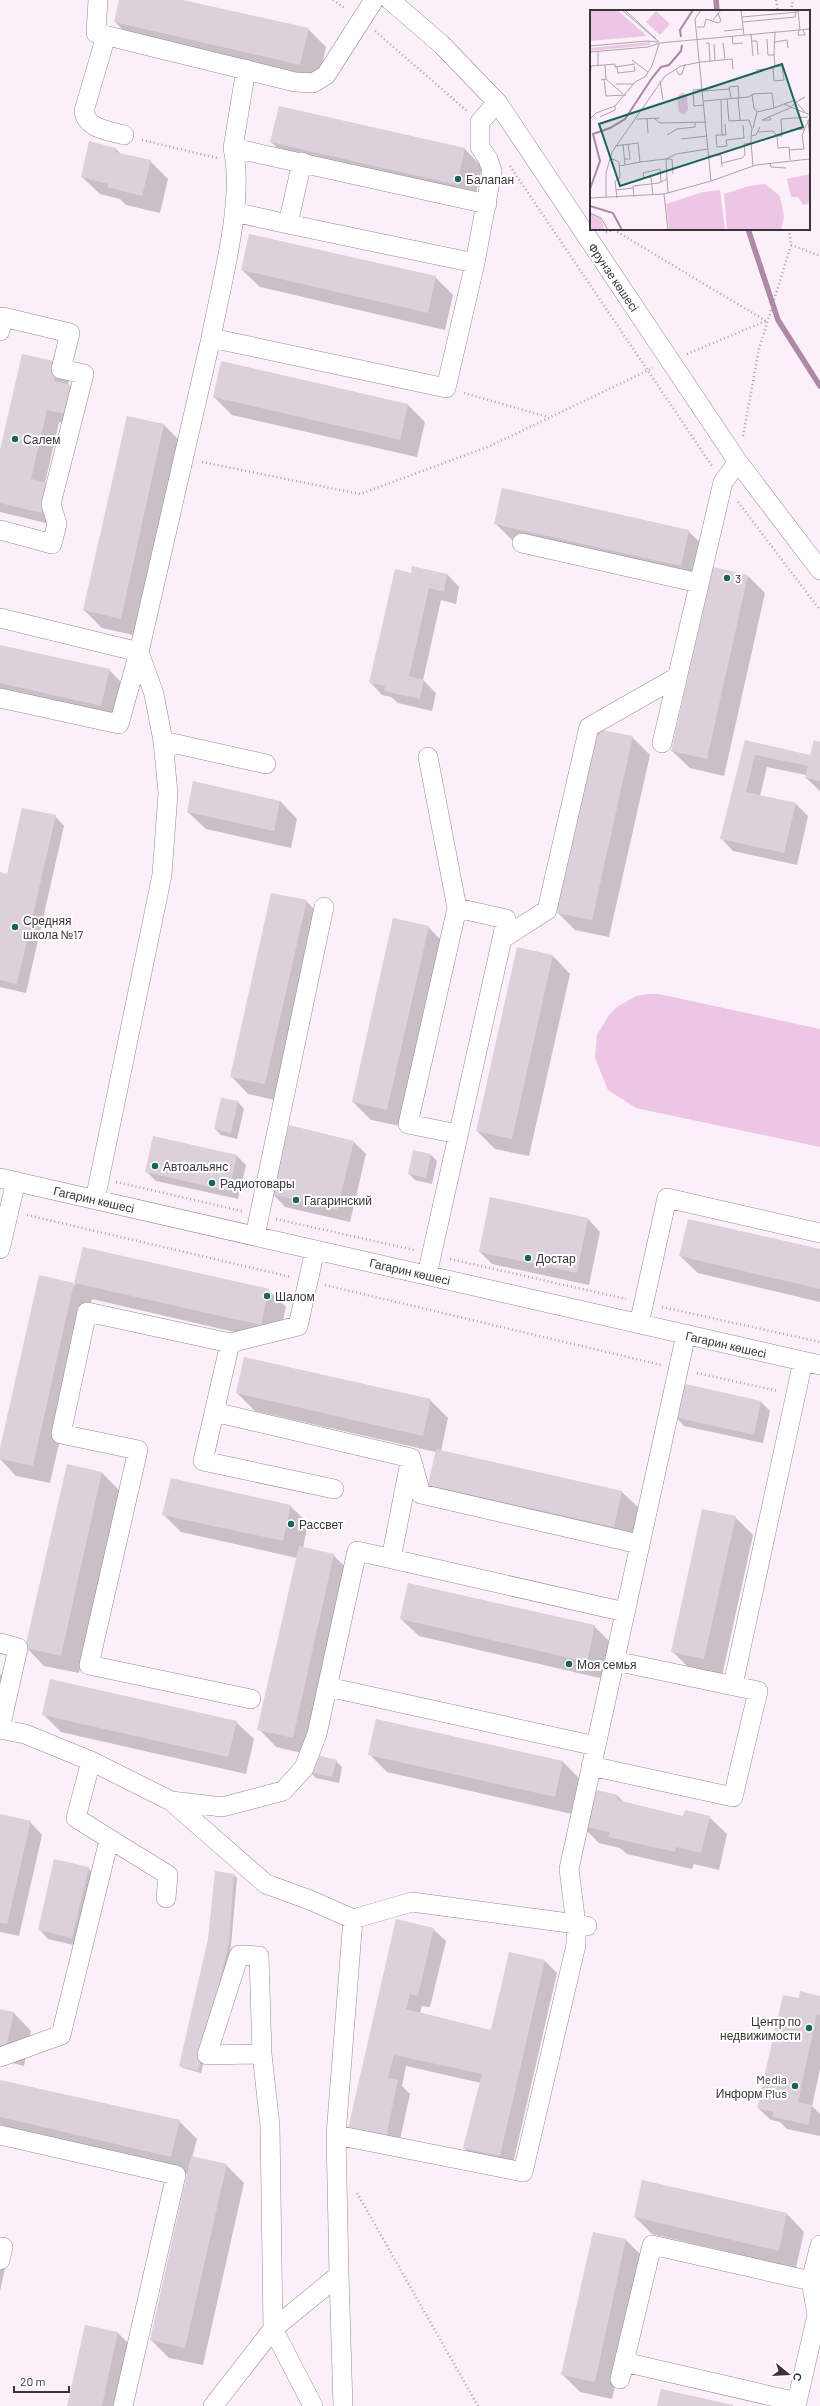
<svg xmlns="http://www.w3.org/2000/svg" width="820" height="2406" font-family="Barlow,sans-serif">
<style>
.green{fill:#edc6e6}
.shadow{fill:#0003}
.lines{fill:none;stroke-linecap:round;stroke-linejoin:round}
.stream{stroke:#ae88a7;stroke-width:5.5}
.building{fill:#dcd0da}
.minor-casing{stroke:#968b94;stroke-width:20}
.path{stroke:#aca3aa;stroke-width:2.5;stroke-dasharray:1 3;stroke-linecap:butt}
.minor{stroke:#fff;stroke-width:19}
.poi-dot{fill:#1b645b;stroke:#fff;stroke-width:1.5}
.labels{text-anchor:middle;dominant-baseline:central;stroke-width:4;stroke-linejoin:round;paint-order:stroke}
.poi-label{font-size:12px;fill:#383437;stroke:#fff;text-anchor:start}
.street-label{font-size:12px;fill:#383437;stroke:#fff}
.inset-river{fill:none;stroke:#ae88a7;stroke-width:2}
.inset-road{fill:none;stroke:#ada4ab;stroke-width:1}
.view{fill:#1b645b;fill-opacity:0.15;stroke:#1b645b;stroke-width:2}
.inset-edge{fill:none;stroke:#383437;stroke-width:2}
</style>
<rect width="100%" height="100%" fill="#fbeff9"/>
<!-- green -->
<path class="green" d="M648 994H659L820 1029V1147L636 1108 608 1090 595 1058 597 1035 609 1015 617 1007 636 996Z"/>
<!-- shadow -->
<path class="shadow" d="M120 0H178L308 29 326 47 318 82 133 40 115 22Z
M271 142 465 149 482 167 474 202 289 160Z
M90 143 116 149 122 155 150 161 168 179 160 213 126 205 120 199 100 194 82 177Z
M242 270 435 277 453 295 445 330 260 287Z
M57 363 70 376 68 385 77 426 59 422 45 483 54 525 0 512V454Z
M214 397 408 405 425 422 417 457 232 415Z
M127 417 164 425 182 443 138 636 102 628 84 610Z
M495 523 688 531 706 548 698 583 513 541Z
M412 574H447L459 587 456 604 441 600 423 680 436 693 432 711 398 703 391 697 382 695 370 682Z
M748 576 765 593 724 776 690 768 672 751Z
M0 646 109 670 127 688 119 723 0 696Z
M632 737 650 755 609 937 575 930 557 912Z
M745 741 811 756 820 743V791L806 778V775L767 767 760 796 795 803 808 816 797 865 733 851 721 838Z
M280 801 297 819 291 848 206 829 188 812Z
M55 816 64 826 26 993 0 987V873L7 875Z
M306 901 324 919 283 1102 248 1094 231 1076Z
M428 927 446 945 405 1127 371 1120 353 1102Z
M553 956 570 974 529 1156 495 1149 477 1131Z
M238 1102 244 1109 237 1139 221 1135 215 1129Z
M289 1126 354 1142 366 1154 350 1222 285 1207 273 1194Z
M414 1151 431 1155 437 1161 432 1184 415 1180 409 1174Z
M237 1156 246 1165 238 1199 156 1181 146 1171Z
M588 1219 600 1232 589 1285 492 1264 480 1252Z
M83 1248 268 1290 286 1307 278 1342 92 1299 50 1483 16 1476 0 1459V1453L40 1276 75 1285Z
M820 1251V1302L698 1273 680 1256Z
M237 1393 430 1400 448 1418 441 1451 622 1492 640 1509 632 1544 447 1502 429 1484 436 1452 255 1411Z
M761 1402 770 1411 763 1443 684 1426 675 1416Z
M68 1466 102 1473 120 1491 79 1673 44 1666 27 1648Z
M290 1506 308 1523 303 1548 333 1555 351 1572 310 1755 276 1747 259 1729 297 1558 181 1532 163 1514Z
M735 1517 753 1535 722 1676 690 1669 672 1651Z
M401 1619 594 1626 612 1644 604 1679 419 1636Z
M0 1674 5 1679 0 1704Z
M43 1714 236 1722 254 1739 246 1774 61 1732Z
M369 1754 563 1762 580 1779 572 1814 387 1772Z
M336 1761 342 1767 339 1783 316 1778 310 1772Z
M618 1796 625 1804 683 1817H709L727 1834 719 1870 694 1864 692 1869 627 1854 620 1848 599 1843 581 1825Z
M0 1815 30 1822 42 1835 19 1936 0 1932Z
M88 1868 98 1878 82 1947 48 1939 39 1929Z
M234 1875 237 1878 231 1946 201 2073 183 2068 180 2066Z
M433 1929 446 1941 430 2007 422 2006 420 2013 491 2031 545 1961 557 1973 512 2168 476 2160 464 2148 481 2083 406 2066 402 2086 410 2094 397 2153 349 2133Z
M820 1997V2069L812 2106 820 2114V2136L787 2129 780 2122 771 2120 758 2108 800 2000Z
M0 2010 14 2013 31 2031 24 2066 0 2060Z
M0 2081 179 2121 197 2139 192 2158 226 2165 244 2183 203 2365 169 2358 151 2340 188 2174 4 2131 0 2127Z
M787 2214 804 2232 796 2268 652 2234 635 2217Z
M594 2233 626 2240 644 2258 612 2399 580 2392 562 2374Z
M0 2247 8 2255 0 2291Z
M118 2333 135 2350 123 2406H68Z"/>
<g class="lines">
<!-- stream -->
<path class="stream" d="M716 0 717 11
M748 229 778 320 820 386"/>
</g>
<!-- building -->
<path class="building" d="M119 0H183L309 28 300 65 114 22Z
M279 106 465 148 457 185 270 142Z
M89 141 116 148 115 152 151 160 142 196 107 187 108 184 81 177Z
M249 234 436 276 428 313 241 270Z
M22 354 58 362 54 381 72 385 65 414 47 410 31 479 49 483 42 513 0 503V450Z
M221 361 408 404 400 440 213 397Z
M127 416 164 424 121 619 83 610Z
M502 488 689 530 681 566 494 524Z
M412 566 447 574 444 592 429 588 409 676 424 680 420 699 384 691 385 686 369 683 395 569 411 573Z
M713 567 748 575 707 759 671 751Z
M0 645 110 669 101 706 0 683Z
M597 729 633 736 592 920 556 913Z
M745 740 810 755 814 740 820 742V781L805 778 808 766 755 755 746 792 796 803 784 853 720 839Z
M193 781 280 801 274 831 187 812Z
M22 808 56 815 17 984 0 980V872L7 874Z
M271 893 307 900 265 1084 230 1077Z
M393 918 429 926 387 1110 352 1102Z
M517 947 553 955 512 1139 476 1131Z
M221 1098 238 1101 231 1133 214 1129Z
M289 1125 354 1141 337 1210 272 1194Z
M153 1136 237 1155 229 1191 145 1172Z
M413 1150 431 1154 426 1178 408 1174Z
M490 1197 588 1218 577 1273 479 1252Z
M688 1219 820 1249V1289L679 1256Z
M83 1247 269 1289 261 1325 74 1283Z
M39 1275 74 1283 33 1466 0 1459V1448Z
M244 1357 431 1399 423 1436 236 1393Z
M681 1383 761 1401 754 1435 674 1417Z
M436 1449 622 1491 614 1527 428 1485Z
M67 1464 102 1472 61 1656 25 1648Z
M171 1478 291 1505 283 1541 162 1515Z
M702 1509 736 1516 704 1659 671 1652Z
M299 1546 334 1554 293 1738 257 1730Z
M408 1583 595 1625 587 1662 400 1619Z
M50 1679 237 1721 228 1757 42 1715Z
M376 1719 563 1761 555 1797 368 1755Z
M313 1754 337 1760 332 1777 309 1772Z
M589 1788 618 1795 617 1800 683 1816 685 1810 710 1816 701 1853 676 1847 675 1852 608 1837 610 1832 580 1826Z
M0 1814 31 1821 7 1924 0 1923Z
M54 1859 89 1867 72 1938 38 1930Z
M215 1871 234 1874 229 1943 198 2071 179 2066 208 1939Z
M396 1919 434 1928 418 1996 410 1994 406 2009 491 2030 509 1952 545 1960 500 2156 463 2148 482 2074 394 2055 388 2078 398 2080 385 2142 347 2133Z
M800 1991 820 1996V2015L817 2014 798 2102 812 2105 809 2125 773 2117V2112L757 2108 783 1995 799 1998Z
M0 2009 14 2012 6 2049 0 2047Z
M0 2080 180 2120 171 2157 0 2117Z
M191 2156 227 2164 185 2348 150 2340Z
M642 2180 787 2213 779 2251 634 2217Z
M593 2232 626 2239 595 2382 561 2375Z
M85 2325 118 2332 102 2406H67Z
M661 2389 733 2405V2406H657Z"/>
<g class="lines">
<defs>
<path id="minor" d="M98 0 96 33 295 82 313 83 326 75 374 0
M390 0 441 44 497 102 738 462 820 570
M106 36 84 111C86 129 110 131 124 135
M246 69 233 148 487 204
M302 162 288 224 475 263
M234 212 288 224
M0 331 3 317 70 333 61 369 84 374 51 504 57 524 52 544 0 530
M211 338C221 284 245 200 233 148
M522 543 699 583
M0 618 139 652 119 724 0 698
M163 741 266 764
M662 743 723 482 738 462
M428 757 457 908 408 1124 458 1134
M457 908 506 919 502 939
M0 1178 820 1365
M95 1200 162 875 168 793 163 741 154 694 139 652 211 338 446 388 475 263 492 171 488 159 480 147V122L497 102
M255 1236 324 907
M0 1249 16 1181
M427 1275 502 939 547 910 589 727 677 677
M639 1324 667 1198 820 1233
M230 1343 298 1326 315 1250
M214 1412 411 1458 421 1494 639 1544
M391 1559 410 1462
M0 1643 18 1648 0 1729
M733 1685 803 1361
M328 1687 596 1746
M251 1699 89 1665 138 1450 61 1434 87 1312 230 1343 203 1461 334 1489
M0 1729 25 1734 91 1761 76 1818 168 1875 166 1898
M91 1761 171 1801 222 1807 283 1791 304 1768 317 1734 357 1551 625 1612
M591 1766 733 1797 758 1691 615 1661
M171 1801 266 1884 310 1900 353 1919
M587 1926 576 1924 412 1902 353 1919 336 2135 523 2172 576 1945V1924L569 1869 686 1334
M262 2054 207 2055 239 1955 259 1956 262 2054 270 2126 273 2329 313 2406
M0 2057 61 2035 109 1840
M0 2135 176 2175 123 2406
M0 2260 3 2247
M339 2275 343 2406
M817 2315 811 2281 820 2245
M624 2362 797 2402 817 2315H820
M620 2379 652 2245 811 2281
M213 2406 273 2329 339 2275 336 2135"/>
</defs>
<!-- minor casing -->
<use href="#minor" class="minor-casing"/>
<!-- path -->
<path class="path" d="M333 0 346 9
M776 0 778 11
M791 11 793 0
M375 31 467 111
M142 140 217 158
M510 166 712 466
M606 232 614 230 766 321
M791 245 820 256
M687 354 766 321
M464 393 548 417
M743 436 759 349 791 245 789 229
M202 462 360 494 490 446 653 368
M738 502 820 610
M116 1182 242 1211
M27 1215 291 1277
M276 1219 414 1250
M450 1259 626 1299
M325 1285 661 1365
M662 1307 820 1342
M697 1373 778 1391
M357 2193 478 2406"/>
<!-- minor -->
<use href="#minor" class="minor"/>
</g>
<!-- markers -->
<g class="poi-dot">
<circle cx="458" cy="179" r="4"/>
<circle cx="15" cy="439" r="4"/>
<circle cx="727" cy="578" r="4"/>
<circle cx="15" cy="927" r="4"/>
<circle cx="155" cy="1166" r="4"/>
<circle cx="212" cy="1183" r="4"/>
<circle cx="296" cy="1200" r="4"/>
<circle cx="528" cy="1258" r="4"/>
<circle cx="267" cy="1296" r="4"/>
<circle cx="291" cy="1524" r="4"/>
<circle cx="569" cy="1664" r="4"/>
<circle cx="809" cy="2028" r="4"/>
<circle cx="795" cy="2086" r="4"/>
</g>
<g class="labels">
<!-- poi labels -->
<g class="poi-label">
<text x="466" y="179">Балапан</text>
<text x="23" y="439">Салем</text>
<text x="735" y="578">3</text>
<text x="23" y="920">Средняя<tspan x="23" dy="14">школа №17</tspan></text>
<text x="163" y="1166">Автоальянс</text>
<text x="220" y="1183">Радиотовары</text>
<text x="304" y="1200">Гагаринский</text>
<text x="536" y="1258">Достар</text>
<text x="275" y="1296">Шалом</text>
<text x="299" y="1524">Рассвет</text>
<text x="577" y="1664">Моя семья</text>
<text x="801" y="2021" text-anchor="end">Центр по<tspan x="801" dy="14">недвижимости</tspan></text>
<text x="787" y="2079" text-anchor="end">Media<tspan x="787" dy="14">Информ Plus</tspan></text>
</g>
<!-- street labels -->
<g class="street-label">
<text transform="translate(614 277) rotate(56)">Фрунзе көшесі</text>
<text transform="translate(94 1199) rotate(13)">Гагарин көшесі</text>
<text transform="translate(410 1271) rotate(13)">Гагарин көшесі</text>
<text transform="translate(726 1344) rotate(13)">Гагарин көшесі</text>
</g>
</g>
<!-- overview -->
<g transform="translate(590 10)">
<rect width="220" height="220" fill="#fbeff9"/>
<path d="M0 0H27L57 26 0 31ZM66 1 80 14 70 25 56 12ZM60 32V35L0 41V38ZM92 82 97 86 98 100 94 105 89 102 87 87ZM220 164V193L213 195 208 187H201L197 169ZM175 174 190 186 194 207 191 220H137L134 184 159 176ZM130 180 135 220H79L76 194 113 182ZM0 203 11 208 14 220H0Z" fill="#edc6e6"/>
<path class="inset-river" d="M91 27 90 20 103 0M0 179 10 151 3 124 20 118 35 109 62 68 71 57 79 55 91 41 92 35M0 196 23 203 32 220"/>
<path class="inset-road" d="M32 0 69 32M35 0 66 29M111 0 105 9 121 171M151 0 154 25M208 0 210 20M152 7 208 2M123 10 131 0M153 12 205 7 206 2M107 17H114L116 9 128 13 131 11 128 3M209 20 208 25H215L213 20M134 21 153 19M161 24 163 46M142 26 143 34 153 33M177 29 178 45H184L185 57 192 56 194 70M161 31H167L168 45M185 32 197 30 198 38M116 33H119L120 51M133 33 135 49M124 34 125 50M0 36 57 31 68 32M8 41V55M0 42 58 37 70 33 220 19M184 45 185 22M42 50 58 62M27 57 28 63 45 61 44 56M183 58 184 71 194 70M86 59 89 65 92 64 95 54M166 60 183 58M14 69 16 86 36 85M16 69 33 84M11 70 16 69 15 55M70 71 73 90M0 73 1 56 25 54V57L45 54M26 74H44M113 79 103 80 104 96 114 95M113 81 140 79M141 88 139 77 148 76 149 88M148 88 150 110M131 89 132 125M137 89 139 111 159 110 162 119 161 126M114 91 158 87 162 85 163 84 182 83 184 98 167 102 164 98 162 85V84M194 94 206 90M184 98 194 94 220 105M215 102 206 92 215 87M10 107 25 100V96M64 108 70 113 116 112M0 109 6 103 25 96 45 72 55 67 62 56 69 34M47 109 70 108M57 109 58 123M172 110 200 98 206 92M172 110H181L179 106M218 110 220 129M135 114 136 125H126L127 137 137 136 136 130 154 128 153 115M163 118 167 102M200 120 215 119M167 122 183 121 187 126 188 138 199 137 200 150M77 125 87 119 105 117V113M187 126H192L191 109 218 107M91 129 117 126M161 133V126L166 125 170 117M25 136 48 133 50 152 76 149 86 144 118 139M199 140 214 139 212 125 219 109M119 146 131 145 132 157M20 148 29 152 30 168 25 171 27 188M35 149H40L38 134M132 153 152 148 155 145 154 134 161 133 163 156M180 153 181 157 196 158M35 155 50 152M29 156 35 155 33 134M77 169 78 183M26 180 43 178M74 184 78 220M63 185 61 167 54 168 53 163 70 159 71 172M44 187 43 176 69 173 77 169 76 149H82L83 164M0 188 74 184 121 171 166 155 220 149M16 188V163L22 142 75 66 91 56 111 52 142 49 143 59M0 203 11 208 18 220"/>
<path class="view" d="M192 54 213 117 30 176 9 114Z"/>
<rect width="220" height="220" class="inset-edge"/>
</g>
<!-- north arrow -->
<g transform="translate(788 2374) rotate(108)" stroke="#ffffff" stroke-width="3" paint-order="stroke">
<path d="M0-3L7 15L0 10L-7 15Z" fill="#383437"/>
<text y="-6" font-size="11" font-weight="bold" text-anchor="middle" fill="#383437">С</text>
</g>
<!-- scale -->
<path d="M14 2386v6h55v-6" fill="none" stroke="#383437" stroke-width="2"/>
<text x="20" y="2386" font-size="12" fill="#383437" stroke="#ffffff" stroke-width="3" paint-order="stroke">20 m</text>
</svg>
